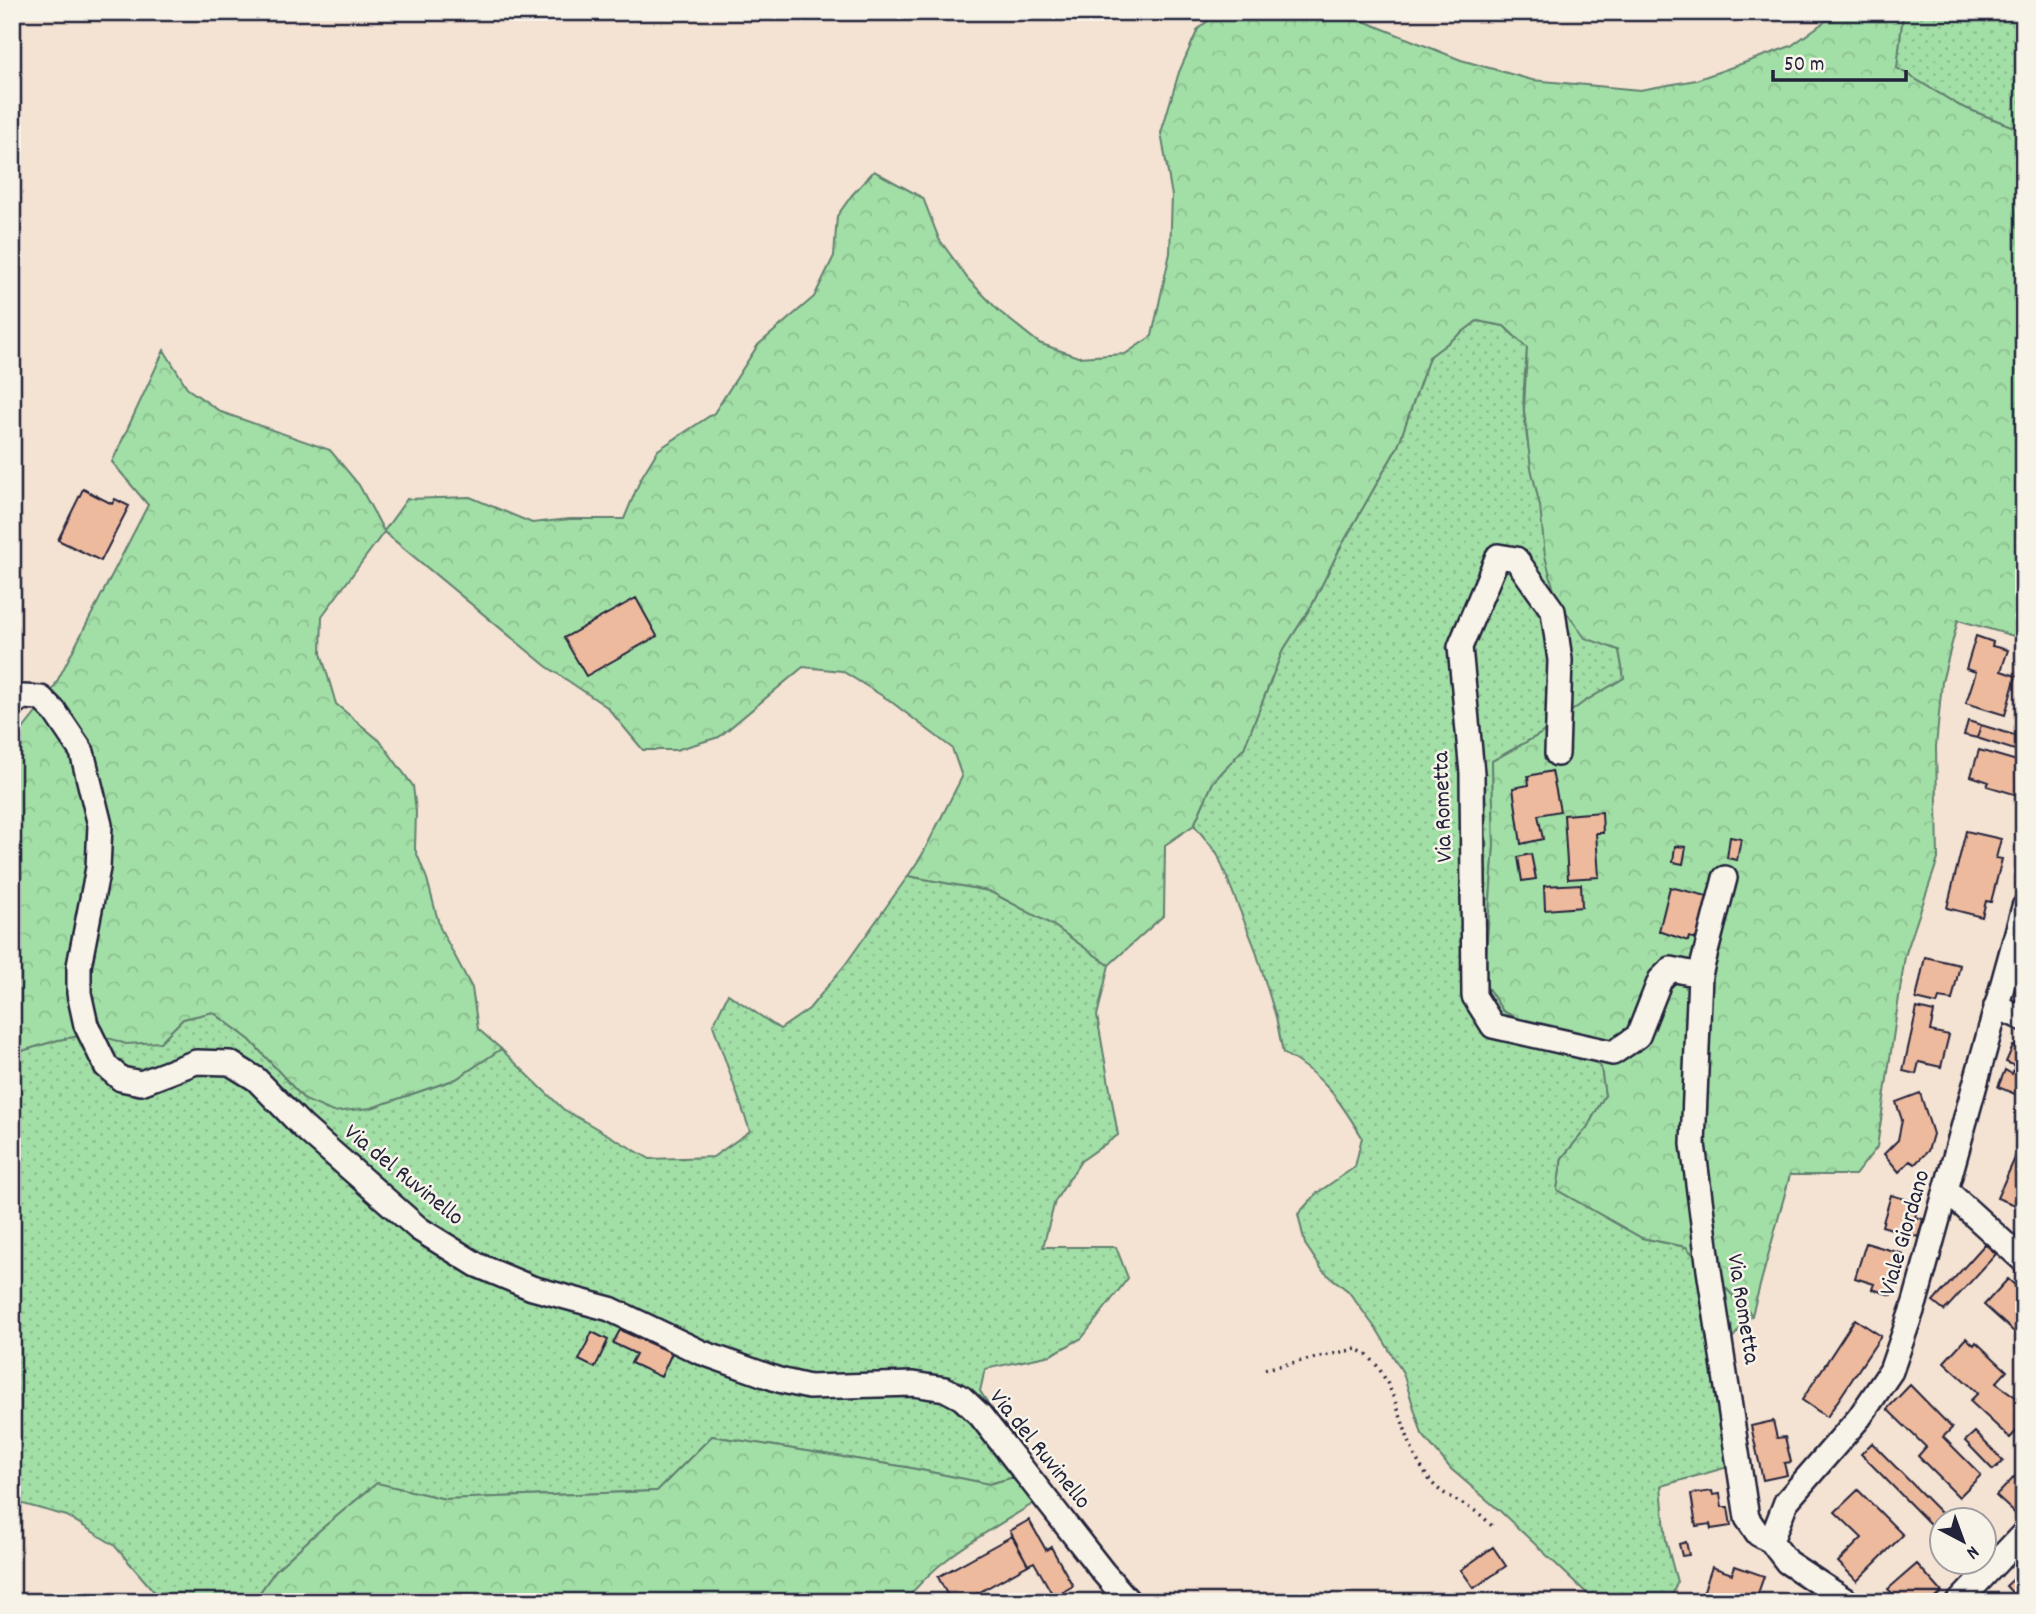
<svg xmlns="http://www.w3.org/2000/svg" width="2036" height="1614" font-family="Dekko,sans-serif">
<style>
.grass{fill:url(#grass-dots);stroke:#628070;stroke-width:2}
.forest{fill:url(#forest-crowns);stroke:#628070;stroke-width:2}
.building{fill:#edba9e;stroke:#22223b;stroke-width:2}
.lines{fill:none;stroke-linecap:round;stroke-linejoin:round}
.minor-casing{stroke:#22223b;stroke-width:28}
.path{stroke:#22223b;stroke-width:3.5;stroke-dasharray:2 5;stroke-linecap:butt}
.minor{stroke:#f7f3e8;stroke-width:23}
.labels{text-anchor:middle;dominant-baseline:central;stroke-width:5;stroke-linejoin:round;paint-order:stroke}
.street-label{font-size:24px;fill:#22223b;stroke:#f7f3e8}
</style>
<defs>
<pattern id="grass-dots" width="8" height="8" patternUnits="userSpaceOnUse" patternTransform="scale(1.75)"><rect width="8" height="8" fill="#a2dfa6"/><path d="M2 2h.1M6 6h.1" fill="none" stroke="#8bbf90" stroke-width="1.8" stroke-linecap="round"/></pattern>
<pattern id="forest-crowns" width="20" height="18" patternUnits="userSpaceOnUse" patternTransform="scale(1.75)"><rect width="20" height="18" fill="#a2dfa6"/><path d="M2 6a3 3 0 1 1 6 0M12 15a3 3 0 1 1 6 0" fill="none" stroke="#8bbf90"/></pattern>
</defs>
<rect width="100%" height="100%" fill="#f4e2d2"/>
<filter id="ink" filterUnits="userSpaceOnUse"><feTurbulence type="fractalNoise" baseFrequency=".0143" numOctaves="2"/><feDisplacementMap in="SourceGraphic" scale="14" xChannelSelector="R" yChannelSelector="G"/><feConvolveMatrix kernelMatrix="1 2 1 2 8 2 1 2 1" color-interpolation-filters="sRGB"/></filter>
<g filter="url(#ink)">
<!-- grass -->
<path class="grass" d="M1903 12H2024V131L1960 106 1897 68Z
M1477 321 1504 326 1527 348C1526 369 1522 392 1524 413 1531 492 1560 564 1585 637L1619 650 1624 678 1584 702 1539 735 1492 761 1494 846 1484 982 1503 1011 1572 1045 1601 1067 1605 1095 1587 1128 1562 1158 1557 1190 1642 1238 1686 1247 1752 1315 1710 1364 1728 1467 1661 1486 1666 1541 1677 1582 1670 1602H1596L1500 1511 1451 1469 1422 1434 1403 1373 1379 1333 1348 1291 1323 1271 1305 1244 1298 1214 1317 1193 1355 1167 1362 1137C1338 1098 1324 1076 1283 1053L1276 1017 1255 948 1217 853 1194 825 1213 782 1244 748 1282 652 1312 605 1339 550 1398 446 1429 357Z
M908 876 989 891 1053 925 1109 965 1097 1016 1118 1135 1081 1161 1055 1201 1043 1247H1116L1128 1278 1082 1338 1051 1355 985 1369 980 1391 1033 1472 989 1484 906 1467 712 1436 657 1491 445 1499 377 1483 320 1530 276 1570 253 1602H163L114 1545 67 1516 12 1501V1054L58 1040 94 1033 160 1042 183 1019 213 1012 250 1040 305 1100 371 1108 456 1079 501 1049 563 1109 650 1159 713 1157 750 1131 713 1025 728 994 780 1029 809 1009 845 965Z"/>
<!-- forest -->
<path class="forest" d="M1218 12H1341L1461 60 1532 80 1640 90 1696 80 1791 46 1838 12H1903L1897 68 1960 106 2024 131V639L1958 620 1942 682 1936 747 1938 859 1905 956 1877 1147 1855 1175H1790L1752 1315 1686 1247 1642 1238 1557 1190 1562 1158 1587 1128 1605 1095 1601 1067 1572 1045 1503 1011 1484 982 1494 846 1492 761 1539 735 1584 702 1624 678 1619 650 1585 638 1556 598 1545 556 1540 506 1531 468 1524 410 1527 348 1504 326 1477 321 1429 357 1398 446 1339 550 1312 605 1282 652 1244 748 1213 782 1194 825 1165 845 1164 915 1109 965 1053 925 989 891 908 876 922 855 962 777 952 748 889 700 842 671 803 667 719 737 676 750H643L607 707 546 666 384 532 322 616 321 653 336 704 380 741 413 786 416 811 415 849 427 879 440 928 472 988 478 1029 501 1049 456 1079 371 1108 333 1112 305 1100 250 1040 213 1012 183 1019 160 1042 126 1044 94 1033 58 1040 12 1054V743L50 695 148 505 112 462 164 350 188 389 221 412 330 450 359 485 384 531 407 499 470 497 532 523 570 519H624L641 478 658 450 714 413 758 345 814 297 834 256 837 216 852 195 874 171 923 198 939 239 968 279 1000 312 1039 343 1078 357 1125 354 1152 336 1170 253 1172 196 1161 133 1179 72 1198 29Z
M712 1436 906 1467 989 1484 1033 1472 1047 1495C999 1526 938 1555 905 1602H253L276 1570 320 1530 377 1483 445 1499 657 1491Z"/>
<!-- building -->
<path class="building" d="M83 489 112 504 115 499 129 506 101 561 58 540Z
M636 598 657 636 586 676 564 638Z
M1976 636 1993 642 1992 646 2008 650 2001 671 2016 676 2005 715 1966 703 1976 672 1966 669Z
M1968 721 1981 725 1977 738 1964 735Z
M1981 725 2024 738V753L1977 738Z
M1979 750 2024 763V797L1987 786 1989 782 1971 776Z
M1552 771 1560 811 1538 815 1543 839 1521 844 1513 788 1529 785 1528 776Z
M1602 812 1603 833H1596L1599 877 1568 879 1564 815Z
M1966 831 2001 839 1996 858 2002 859 1991 902 1986 901 1982 917 1947 908Z
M1730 837 1741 839 1737 860 1727 858Z
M1675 846 1686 847 1683 864 1673 862Z
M1531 854 1536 879 1522 881 1518 857Z
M1581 884 1582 907 1545 910 1544 886Z
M1670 887 1707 896 1697 939 1689 937 1688 941 1659 931Z
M1925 957 1960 965 1952 1000 1939 998 1937 1004 1916 999Z
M1917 1008 1934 1012 1930 1031 1949 1035 1941 1067 1919 1062 1916 1074 1903 1071Z
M2013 1046 2024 1051V1108L2016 1105 2020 1096 1998 1087 2005 1070 2012 1074 2015 1066 2006 1062Z
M1920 1093 1933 1134 1928 1151 1915 1164 1910 1161 1899 1172 1884 1154 1898 1140 1902 1120 1896 1102Z
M2024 1138V1192L2018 1206 1997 1198Z
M1891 1195 1919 1203 1915 1217 1923 1219 1918 1237 1882 1226Z
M1866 1243 1903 1254 1891 1295 1872 1289 1874 1284 1855 1278Z
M1985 1244 1996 1254 1944 1311 1933 1302Z
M2008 1279 2024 1293V1354L2016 1348 2023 1340 1984 1305Z
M1855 1319 1881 1336 1827 1417 1802 1400Z
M620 1330 660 1348 664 1339 676 1344 661 1377 631 1363 636 1354 613 1343Z
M592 1332 608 1340 595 1368 579 1360Z
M1966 1338 1974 1345 1976 1342 2007 1371 1996 1383 2024 1403V1423L2010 1438 1970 1401 1978 1393 1944 1362Z
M1910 1385 1952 1428 1943 1437 1981 1475 1959 1497 1918 1456 1926 1447 1887 1409Z
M1773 1421 1777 1438 1785 1437 1791 1462 1784 1463 1787 1475 1763 1480 1751 1426Z
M1975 1432 2003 1461 1993 1470 1965 1441Z
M1872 1443 1943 1515 1932 1526 1861 1454Z
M2020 1471 2024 1474V1509L2018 1516 1996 1496Z
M1858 1490 1903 1535 1857 1581 1838 1562 1862 1538 1835 1512Z
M1712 1491 1713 1495 1720 1494 1722 1507H1728L1731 1526 1711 1529 1710 1524 1696 1526 1691 1494Z
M1029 1520 1046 1550 1051 1547 1073 1586 1054 1597 1034 1562 1028 1565 1010 1531Z
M1012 1536 1028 1565 962 1602H951L938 1577Z
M1983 1536 1994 1546 1983 1556Z
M1686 1542 1689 1555 1682 1556 1679 1544Z
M1493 1547 1506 1566 1474 1588 1461 1570Z
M1953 1562H1978L1965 1574Z
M1917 1564 1942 1592 1932 1602H1900L1888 1589Z
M1735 1566 1764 1576 1755 1602H1700L1712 1567 1732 1574Z
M2024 1569V1602H2021L2006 1586Z"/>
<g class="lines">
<defs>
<path id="minor" d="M12 704 23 697 41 698 55 712 82 752 100 825 98 868 79 966V993L86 1025 106 1066 121 1079 141 1083 196 1062 230 1063 256 1079 303 1127 419 1229 477 1265 532 1288 610 1309 700 1352 779 1380 809 1387 913 1384 945 1389 962 1398 980 1415 1103 1572 1129 1602
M1557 754 1560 660 1553 611 1516 559 1498 556 1460 647 1472 773 1474 996 1493 1026 1613 1053 1638 1036 1660 980 1671 969 1700 975
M1725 878 1700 975 1693 1144 1709 1270 1747 1518 1758 1534 1771 1541 1787 1562 1848 1602
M1996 1006 2024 1019
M1946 1190 2024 1261
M1771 1541 1786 1502 1859 1418 1891 1371 1915 1302 2024 907
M1959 1602 2024 1533"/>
</defs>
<!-- minor casing -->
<use href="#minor" class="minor-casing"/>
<!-- path -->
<path class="path" d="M1265 1369 1356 1349C1390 1361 1401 1427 1415 1456 1419 1464 1424 1472 1429 1479 1440 1495 1462 1502 1478 1513 1484 1517 1489 1523 1494 1528"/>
<!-- minor -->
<use href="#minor" class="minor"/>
</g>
</g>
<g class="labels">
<!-- street labels -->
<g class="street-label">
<text transform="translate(1444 807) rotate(-92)">Via Rometta</text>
<text transform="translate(403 1176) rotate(39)">Via del Ruvinello</text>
<text transform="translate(1906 1233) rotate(-74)">Viale Giordano</text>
<text transform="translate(1742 1309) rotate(81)">Via Rometta</text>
<text transform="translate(1039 1450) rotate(51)">Via del Ruvinello</text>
</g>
</g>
<!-- margin -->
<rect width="2036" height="1614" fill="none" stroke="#f7f3e8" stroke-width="42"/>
<rect x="21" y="21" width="1994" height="1572" fill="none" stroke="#22223b" stroke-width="2.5" filter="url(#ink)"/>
<!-- north arrow -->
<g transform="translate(1963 1541) rotate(139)"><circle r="33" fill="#f7f3e8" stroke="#a29fa3" stroke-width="2"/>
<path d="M0-5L12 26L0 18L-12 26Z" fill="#22223b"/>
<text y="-10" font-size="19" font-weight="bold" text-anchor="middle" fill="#22223b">N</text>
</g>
<!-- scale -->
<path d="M1773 70v10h133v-10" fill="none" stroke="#22223b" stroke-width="3.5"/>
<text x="1784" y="70" font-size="21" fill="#22223b" stroke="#f7f3e8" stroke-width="5" paint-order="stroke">50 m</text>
</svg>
